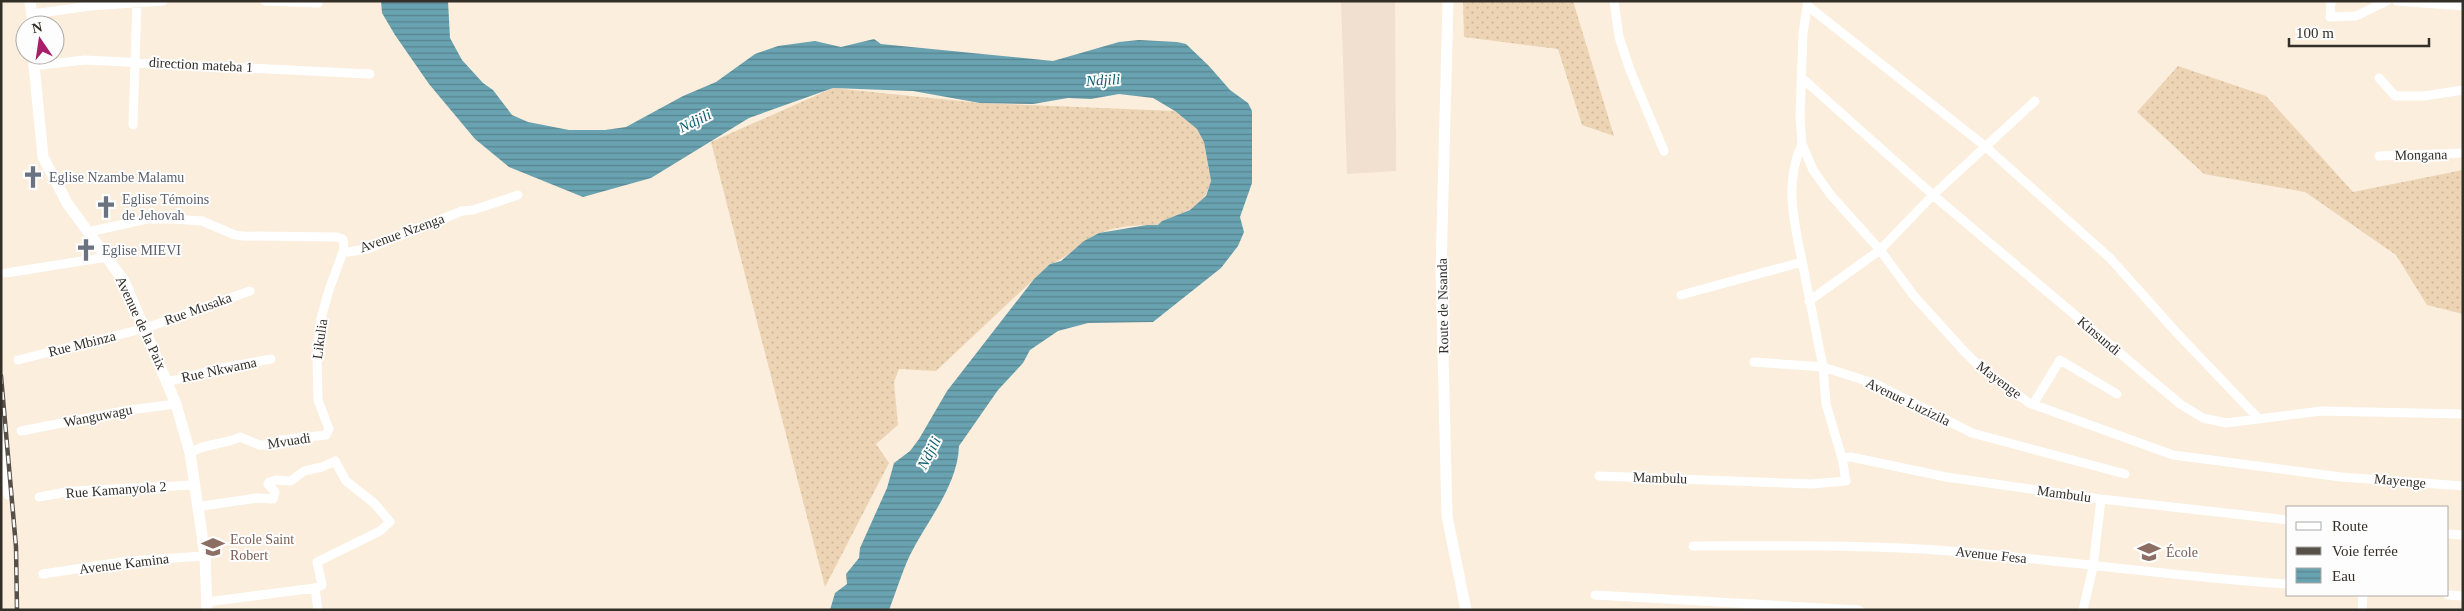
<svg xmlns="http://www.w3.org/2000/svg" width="2464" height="611" font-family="Georgia,serif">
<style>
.commercial{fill:#f1dfcf}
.garden{fill:url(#garden-dots)}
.water{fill:url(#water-rules)}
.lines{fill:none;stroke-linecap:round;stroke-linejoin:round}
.minor{stroke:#fff;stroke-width:9}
.tertiary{stroke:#fff;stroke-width:11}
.rail-casing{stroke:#575048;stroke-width:4.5}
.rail{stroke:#fdfdfd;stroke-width:2.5;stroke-dasharray:8;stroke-linecap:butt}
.labels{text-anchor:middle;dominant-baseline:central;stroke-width:4;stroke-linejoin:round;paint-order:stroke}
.street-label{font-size:14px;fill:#332e27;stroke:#fdfdfd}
.worship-label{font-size:14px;fill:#5b616d;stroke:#fdfdfd;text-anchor:start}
.education-label{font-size:14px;fill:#785e54;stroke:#fdfdfd;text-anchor:start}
.water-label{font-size:15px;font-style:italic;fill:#126070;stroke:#fdfdfd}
</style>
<defs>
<pattern id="garden-dots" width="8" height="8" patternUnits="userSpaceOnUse" patternTransform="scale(1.25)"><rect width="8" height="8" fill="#edd4b4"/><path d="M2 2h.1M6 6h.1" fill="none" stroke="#ccb69b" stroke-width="1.8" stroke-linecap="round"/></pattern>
<pattern id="water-rules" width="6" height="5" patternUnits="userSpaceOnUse" patternTransform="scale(1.25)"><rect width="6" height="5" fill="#69a2b0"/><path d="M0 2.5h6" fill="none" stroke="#57848f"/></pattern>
</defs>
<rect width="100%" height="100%" fill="#fbeedd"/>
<!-- commercial -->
<path class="commercial" d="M1341 1H1395L1396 171 1347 174Z"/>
<!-- garden -->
<path class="garden" d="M1463 1H1573L1614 136 1582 125 1558 49 1464 37Z
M2178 66 2266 96 2353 192 2463 170V314L2427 305 2396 255 2305 192 2204 174 2137 112Z
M833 88 980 103 1175 111 1197 129 1204 142 1211 182 1205 196 1196 207 1162 221 1158 226C1141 224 1117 226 1100 233 1082 239 1070 258 1050 264L936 371 899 369 894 382 898 425 876 444 889 463 825 587 711 142Z"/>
<!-- water -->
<path class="water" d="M381 1H448L450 38 462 60 483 83 493 90 512 115 528 122 569 130H605L626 127 683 96 716 82 755 54 778 46 815 41 841 47 874 39 881 44 1053 61 1119 42 1139 40 1177 42 1186 44 1209 66 1230 90 1248 103 1252 111V183L1240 217 1244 232 1238 246 1221 268 1153 322 1088 323 1058 331 1030 350 1023 363 998 390 959 446C958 485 927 521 910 555 902 572 896 592 889 610H830L835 593 847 584 846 574 859 558 860 548 887 488 894 463 910 451 919 439 947 391 1034 279 1050 264 1061 261 1084 241 1099 233 1147 225H1158L1162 221 1190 210 1206 196 1211 181 1204 142 1197 129 1175 111 1153 98 1119 94 1091 99 1068 98 1033 104 980 103 913 91 833 88 749 118 651 178 583 197 509 167 475 139 429 84 395 35 382 13Z"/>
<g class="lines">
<!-- minor -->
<path class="minor" d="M265 1 318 3
M1614 1 1619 37 1630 70 1664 151
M1808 1 1803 33 1800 117 1802 144 1813 170 1830 194 1880 250 1914 296 1963 350 1977 364 2029 403 2173 455 2341 477 2463 486
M2331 1 2330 17 2356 16 2387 1
M2397 1 2463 6
M1808 6 1986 147 2110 258 2176 332 2258 418
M33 14 90 6 163 1
M33 66 85 60 370 74
M1802 78 1933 195 2180 404 2203 418 2226 423 2321 411 2463 414
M2379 78 2395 96H2424L2463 90
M133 125 137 1
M1802 144C1784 183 1794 221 1802 261 1809 296 1816 332 1823 367L1876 384 1972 433 2125 474
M2379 156 2463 153
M88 232 147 219H172L202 221 235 235 243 236 337 237 343 239 344 249 348 252 367 249 462 211 473 210 518 195
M6 273 107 257
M1681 295 1802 262
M1809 301 1880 250 1933 195 2035 101
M18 360 146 328 250 291
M1754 362 1823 367 1826 404 1842 458 1851 457 1946 477 2101 499 2288 520
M167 382 222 368 271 359
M2034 403 2060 360 2117 394
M1 412 8 495
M21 431 129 410 176 404
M190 453C204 443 224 445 240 437L259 445H271L279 440 326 435 329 429 318 400 317 357 320 322 329 290 344 249
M1599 476 1811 484 1846 481 1842 458
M39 497 72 491 194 485
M198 510 203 506 257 498 273 499 275 492 268 484 269 482 276 480 291 481 304 471 322 467 335 461 346 481 374 503 390 522 380 531 317 562 322 585 315 588 207 602
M2448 534 2463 535
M1693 546C1779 546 1864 544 1950 551 2063 560 2175 577 2288 584
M43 574 128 561 205 556
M315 588 318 610
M1595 595 1859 610
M2448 595 2463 596
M2083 610 2093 567 2101 499
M2362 610 2363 595"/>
<!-- tertiary -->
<path class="tertiary" d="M30 1 33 25
M1448 1 1441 271 1447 516 1466 610
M33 55 43 157 67 203 124 281 176 404 190 453 205 556 207 610"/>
<defs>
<path id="rail" d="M1 376 16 547 17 610"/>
</defs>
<!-- rail casing -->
<use href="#rail" class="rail-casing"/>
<!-- rail -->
<use href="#rail" class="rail"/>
</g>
<!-- icons -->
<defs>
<symbol id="church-bare" viewBox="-9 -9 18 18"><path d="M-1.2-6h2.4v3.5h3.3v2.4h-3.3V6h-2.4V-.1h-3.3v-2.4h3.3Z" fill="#6b7280" stroke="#fdfdfd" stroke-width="2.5" paint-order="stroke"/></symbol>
<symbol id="school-bare" viewBox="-9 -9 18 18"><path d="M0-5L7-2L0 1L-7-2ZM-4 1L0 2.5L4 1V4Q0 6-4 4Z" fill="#8d6e63" stroke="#fdfdfd" stroke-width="2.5" paint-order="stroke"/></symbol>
</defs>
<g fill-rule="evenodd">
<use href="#church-bare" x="17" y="161" width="32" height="32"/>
<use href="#church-bare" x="90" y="191" width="32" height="32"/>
<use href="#church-bare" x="70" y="234" width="32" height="32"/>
<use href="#school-bare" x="197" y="531" width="32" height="32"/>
<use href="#school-bare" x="2133" y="536" width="32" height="32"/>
</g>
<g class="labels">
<!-- street labels -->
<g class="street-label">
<text transform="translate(201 65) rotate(3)">direction mateba 1</text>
<text transform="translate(2421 155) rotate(-1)">Mongana</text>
<text transform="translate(402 233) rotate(-20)">Avenue Nzenga</text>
<text transform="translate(1443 306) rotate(-91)">Route de Nsanda</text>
<text transform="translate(198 309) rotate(-20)">Rue Musaka</text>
<text transform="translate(141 323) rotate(65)">Avenue de la Paix</text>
<text transform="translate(2099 336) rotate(40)">Kinsundi</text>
<text transform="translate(320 339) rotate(-82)">Likulia</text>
<text transform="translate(82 344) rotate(-14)">Rue Mbinza</text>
<text transform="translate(219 370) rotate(-12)">Rue Nkwama</text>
<text transform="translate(1999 380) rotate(37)">Mayenge</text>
<text transform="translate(1908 402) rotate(26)">Avenue Luzizila</text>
<text transform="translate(98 416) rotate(-11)">Wanguwagu</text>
<text transform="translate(289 441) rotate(-9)">Mvuadi</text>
<text transform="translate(1660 478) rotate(2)">Mambulu</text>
<text transform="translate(2400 481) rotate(5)">Mayenge</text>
<text transform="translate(116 490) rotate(-4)">Rue Kamanyola 2</text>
<text transform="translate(2064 494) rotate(8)">Mambulu</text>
<text transform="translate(1991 555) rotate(6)">Avenue Fesa</text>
<text transform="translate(124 564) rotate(-7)">Avenue Kamina</text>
</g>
<!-- worship labels -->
<g class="worship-label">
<text x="49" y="177">Eglise Nzambe Malamu</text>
<text x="122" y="199">Eglise Témoins<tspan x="122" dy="16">de Jehovah</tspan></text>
<text x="102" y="250">Eglise MIEVI</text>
</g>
<!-- education labels -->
<g class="education-label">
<text x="230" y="539">Ecole Saint<tspan x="230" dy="16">Robert</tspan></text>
<text x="2166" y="552">École</text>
</g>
<!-- water labels -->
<g class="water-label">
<text transform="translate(1103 80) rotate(-3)">Ndjili</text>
<text transform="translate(695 121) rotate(-26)">Ndjili</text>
<text transform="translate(929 453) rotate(-63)">Ndjili</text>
</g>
</g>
<!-- border -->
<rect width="2464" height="611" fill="none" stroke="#332e27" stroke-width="5"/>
<!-- legend -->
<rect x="2286" y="506" width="162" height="90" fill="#fdfdfd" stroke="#acaaa7"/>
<rect x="2296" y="522" width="25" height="8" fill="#ffffff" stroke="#acaaa7"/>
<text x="2332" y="531" font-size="15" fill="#332e27">Route</text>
<rect x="2296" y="547" width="25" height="8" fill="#575048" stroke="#acaaa7"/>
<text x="2332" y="556" font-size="15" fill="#332e27">Voie ferrée</text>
<rect x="2296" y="568" width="25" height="15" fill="url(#water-rules)" stroke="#acaaa7"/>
<text x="2332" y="581" font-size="15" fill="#332e27">Eau</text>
<!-- north arrow -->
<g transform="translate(40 40) rotate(347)"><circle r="24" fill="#fdfdfd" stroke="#acaaa7"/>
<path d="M0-4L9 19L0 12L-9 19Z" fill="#a61f68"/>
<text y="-8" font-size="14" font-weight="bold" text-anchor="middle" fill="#332e27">N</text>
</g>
<!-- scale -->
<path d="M2289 38v8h140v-8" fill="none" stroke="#332e27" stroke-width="2.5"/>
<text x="2296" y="38" font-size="15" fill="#332e27" stroke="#fdfdfd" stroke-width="4" paint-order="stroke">100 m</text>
</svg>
